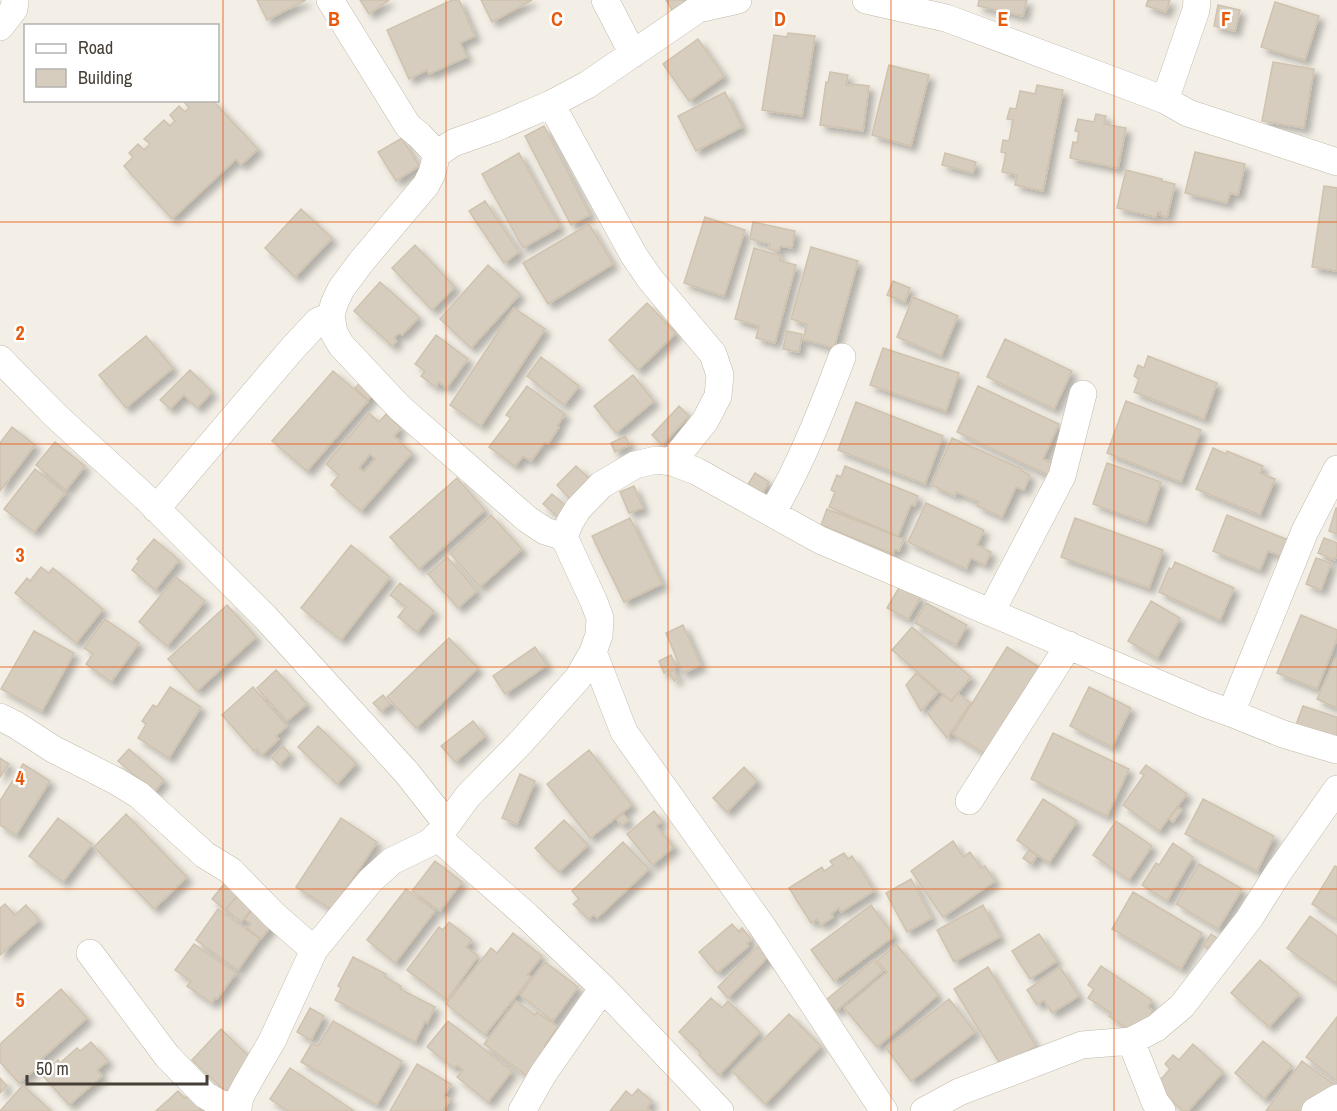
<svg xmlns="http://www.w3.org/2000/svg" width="1337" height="1111" font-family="'Archivo Narrow',sans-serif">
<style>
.building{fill:#d7cdbe;stroke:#cfc2ae;stroke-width:1.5;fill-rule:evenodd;filter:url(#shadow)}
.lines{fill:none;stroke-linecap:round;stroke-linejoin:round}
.street-casing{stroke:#c1baab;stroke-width:28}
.street{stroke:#fff;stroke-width:27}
.grid{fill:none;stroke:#e8590c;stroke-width:1.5;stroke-opacity:0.55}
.grid-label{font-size:20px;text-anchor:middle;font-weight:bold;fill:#e8590c;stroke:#fff;stroke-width:5;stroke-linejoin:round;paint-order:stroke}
</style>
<defs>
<filter id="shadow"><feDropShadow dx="5.5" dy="5.5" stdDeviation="3" flood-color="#0004"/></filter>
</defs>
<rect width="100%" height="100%" fill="#f3efe6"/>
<!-- building -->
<path class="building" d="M257 0H306L267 20Z
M360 0H389L369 14Z
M452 0H459L475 36 460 43 467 57 429 74 427 70 409 79 387 30Z
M481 0H532L492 22Z
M666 0H689L672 10Z
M979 0H1027L1023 16 978 6Z
M1148 0H1170L1166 12 1146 6Z
M1275 2 1319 16 1305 60 1261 47Z
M1218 5 1240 10 1235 31 1214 26Z
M788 33 815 36 802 116 762 110 774 35 787 37Z
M698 39 724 76 689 101 663 64Z
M1273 62 1314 69 1304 128 1262 121Z
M889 65 929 75 911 146 872 135Z
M830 72 848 75 846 85 853 86V84L869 86 863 131 820 125 826 82 828 83Z
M1037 85 1063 90 1043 191 1015 185 1017 175 1002 172 1006 153 1001 152 1003 140 1009 141 1013 120 1007 119 1010 108 1016 109 1020 91 1035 94Z
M725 92 742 127 696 151 678 116Z
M187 100H212L258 149 241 165 236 159 172 219 124 166 133 157 129 153 138 144 144 150 150 144 144 139 164 120 170 126 175 121 170 115 179 106 185 112 189 108 185 103Z
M1096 114 1106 116 1104 124 1126 128 1118 168 1070 158 1073 142 1077 143 1079 132 1075 131 1078 119 1094 122Z
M544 126 590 215 571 225 525 136Z
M402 138 419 166 396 181 378 152Z
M1195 152 1245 164 1238 195 1230 193 1227 203 1185 193Z
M519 153 560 227 523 248 482 174Z
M945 153 976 162 973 173 942 165Z
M1126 170 1162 179V181L1175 184 1167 217 1160 215 1161 212H1157L1156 217 1117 208Z
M1324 186 1337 188V271L1312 267Z
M485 201 519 252 504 263 469 211Z
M301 209 332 238 295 277 265 248Z
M705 217 745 230 724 296 684 283Z
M753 222 795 231 792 248 780 246 779 251 769 249 770 244 750 239Z
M589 224 613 264 548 304 523 263Z
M415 245 455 287 432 310 392 268Z
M811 247 858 261 834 348 803 339 807 324 791 319Z
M754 248 781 256 780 261 796 265 775 343 756 338 759 326 735 319Z
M488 265 520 294 471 348 440 319Z
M893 281 910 288 905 302 887 295Z
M380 282 419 317 402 335 399 333 394 338 397 341 392 346 354 311Z
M913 297 958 316 941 356 897 337Z
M647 303 676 333 638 370 609 340Z
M514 308 545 329 481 426 450 405Z
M787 331 802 334 799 352 783 349Z
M436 335 468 359 447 388 439 382 436 387 421 376 425 371 415 364Z
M146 336 173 368 126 408 99 375Z
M1005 339 1072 371 1054 409 987 377Z
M883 348 959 373 946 411 870 385Z
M1148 356 1217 383 1204 419 1134 392 1139 379 1134 376 1138 365 1144 368Z
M541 357 579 386 564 405 527 376Z
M190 370 212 392 197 408 184 395 170 409 160 400Z
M333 371 368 401 307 471 272 441Z
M633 375 654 401 616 433 594 406Z
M364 379 376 392 368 400 355 388Z
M527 386 565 414 557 426 559 427 548 444 545 442 531 461 523 456 515 466 489 447 511 418 506 415Z
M978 386 1059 424 1043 459 1055 464 1050 476 957 432Z
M1126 401 1201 430 1181 482 1107 453Z
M856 402 943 436 925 484 838 450Z
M679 406 689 416 662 445 652 435Z
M369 413 379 422 386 414 401 428 394 436 412 453 361 511 331 485 339 475 326 464ZM370 454 375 459 364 472 359 468Z
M12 427 35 445 0 491V443Z
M625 436 630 445 615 452 611 443Z
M952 438 1022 469V471L1030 475 1024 490 1016 487 1002 517 977 506 979 502 956 492 955 496 931 485Z
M55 442 85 466 66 490 36 465Z
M1213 448 1226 454 1227 451 1263 466 1260 473 1275 479 1260 515 1196 489Z
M1107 463 1161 482 1147 523 1093 504Z
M576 466 591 480 571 500 557 485Z
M845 466 918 496 915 506 911 504 898 536 829 507 835 492 831 490 837 475 841 477Z
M35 469 65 493 34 532 4 509Z
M755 473 769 482 762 494 747 486Z
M457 478 485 510 419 569 390 537Z
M634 486 643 508 629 513 620 492Z
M552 494 571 510 562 520 543 504Z
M926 503 984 530 977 545 991 552 985 565 971 558 966 569 908 542Z
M1336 508H1337V534L1329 531Z
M827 509 904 539 899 551 895 549 893 554 821 525Z
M491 515 522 549 480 587 450 553Z
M1227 515 1288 540 1281 556 1268 551 1260 570 1213 551Z
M630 518 662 584 624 602 592 536Z
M1075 518 1163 550 1149 588 1061 557Z
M1324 538 1337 543V554L1335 560 1318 553Z
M154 539 179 560 155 590 132 570 139 561 137 559Z
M351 545 390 577 341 640 301 608Z
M447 557 477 591 458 608 428 574Z
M1316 558 1331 563 1321 590 1306 584Z
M1175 562 1234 588 1220 620 1159 592 1169 568 1172 569Z
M41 567 49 573 53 568 103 609 76 643 15 593 27 578 30 581Z
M176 577 205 601 167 646 139 622Z
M400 583 434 611 417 632 398 617 406 607 390 595Z
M900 586 921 597 908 619 887 608Z
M1151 601 1180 618 1157 658 1128 641Z
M926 603 967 625 956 645 915 623Z
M227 605 256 637 197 691 168 659Z
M1301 615 1337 630V639L1317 689 1277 673Z
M105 619 139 643 111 682 86 664 93 654 84 648Z
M683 625 701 665 683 673 666 633Z
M912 627 971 677 951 701 892 650Z
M34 631 74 653 42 711 1 689Z
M449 638 478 668 416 728 387 697Z
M535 647 547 665 505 694 493 676Z
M1007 647 1042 669 988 756 953 734Z
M671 655 676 667 664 673 659 661Z
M1335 659H1337V708L1317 699Z
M276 670 307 704 287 721 257 688Z
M674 670 678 679 674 681 670 672Z
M916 673 938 692 921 711 906 685Z
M170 687 201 707 169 758 138 738 146 724 142 721 153 705 157 707Z
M253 687 287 726 276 736 279 739 262 755 257 749 254 751 222 715Z
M1089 687 1131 708 1112 747 1070 726Z
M957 693 971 703 947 738 928 714 943 695 952 701Z
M383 695 390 704 381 711 373 703Z
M1303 706 1337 717V740L1296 725Z
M473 721 485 736 455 762 441 746Z
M318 726 356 763 337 784 298 747Z
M1053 733 1129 769 1107 816 1031 779Z
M283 746 290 754 279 765 272 758Z
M129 749 164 780 154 792 118 761Z
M589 750 632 805 590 838 547 784Z
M0 758 9 764 0 777Z
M23 764 50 781 16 835 0 825V801Z
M1146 765 1187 794 1159 831 1123 805 1144 775 1140 773Z
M744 767 757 781 727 812 713 798Z
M520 774 535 781 517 824 502 818Z
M1043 799 1077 821 1049 863 1017 840Z
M1203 799 1274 836 1257 871 1185 834Z
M1178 807 1182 810 1173 822 1169 819Z
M654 811 662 821 656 826 674 847 652 865 627 834Z
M126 814 187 877 154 909 94 847Z
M623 814 629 820 622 826 616 819Z
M58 818 92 844 63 882 29 856Z
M341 818 377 842 332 910 296 887Z
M564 820 588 845 559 872 535 848Z
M1116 821 1152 846 1129 880 1093 855Z
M953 841 963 857 970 852 981 868 985 866 995 881 943 917 911 871Z
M623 842 649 869 597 918 594 915 588 919 573 904 579 899 572 891Z
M1173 843 1193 857 1167 901 1142 885 1156 863 1159 865Z
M1029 850 1037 856 1031 864 1023 858Z
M844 853 848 859 852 856 874 891 841 912 839 908 831 914 833 917 821 925 817 919 811 923 789 888 822 867 824 871 833 865 830 861Z
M435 861 462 882 440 911 412 891Z
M1199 864 1242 889 1218 929 1176 904Z
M1335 866 1337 867V920L1312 904Z
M911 879 932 918 907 932 886 893Z
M225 883 238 895 225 910 212 899Z
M406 889 435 911 395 963 367 940Z
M242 891 257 903 241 922 226 909Z
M1133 892 1202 933 1181 969 1112 929Z
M5 904 15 915 26 905 39 920 0 955V908Z
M871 905 894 936 834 981 811 950Z
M983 905 1000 937 954 962 937 930Z
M218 909 260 939 238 970 196 940Z
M253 909 272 925 261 939 247 928 251 924 245 919Z
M1310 916 1337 936V984L1287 948Z
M449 922 472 940 466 947 478 956 447 1000 407 970 439 927 443 930Z
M732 924 739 932 742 928 751 939 747 944 749 946 717 973 699 952Z
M513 933 542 956 527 975 531 977 485 1035 446 1004 491 948 497 953Z
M1039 934 1057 961 1030 979 1012 951Z
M1211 934 1223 942 1216 954 1203 946Z
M194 944 236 973 217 999 215 998 212 1003 187 986 191 981 175 970Z
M896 944 938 995 877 1047 844 1008 887 972 877 961Z
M759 945 770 955 728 998 718 987Z
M353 957 386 974 385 977 401 986 400 989 435 1007 427 1023 425 1021 415 1042 335 1000 341 988 338 986Z
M874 960 883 971 836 1011 826 1000Z
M1260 960 1299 994 1269 1027 1231 993Z
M545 962 578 987 553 1021 520 995Z
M1101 966 1152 1000 1148 1007 1153 1011 1137 1035 1109 1016 1111 1013 1088 998 1094 989 1088 985Z
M988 967 1036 1046 1002 1067 954 989Z
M1060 967 1079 996 1052 1013 1044 1000 1037 1005 1027 990Z
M61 989 87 1018 37 1063 40 1065 19 1083 0 1062V1044Z
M711 998 722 1008 728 1001 760 1032 719 1075 699 1055 701 1053 679 1032Z
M949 999 975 1032 911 1081 886 1048Z
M516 1001 535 1015 537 1012 558 1027 544 1046 547 1049 527 1076 484 1044Z
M310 1008 324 1016 311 1040 297 1032Z
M789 1014 821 1046 765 1104 732 1071Z
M1337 1017V1081L1306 1057Z
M333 1021 402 1061 377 1105 301 1062 312 1043 318 1046Z
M448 1021 512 1071 488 1102 457 1077 463 1070 457 1065 454 1068 427 1047Z
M221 1029 255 1062 226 1092 192 1060Z
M1263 1041 1292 1066 1264 1099 1235 1073Z
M91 1042 108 1061 97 1070 102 1076 69 1105 44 1077 52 1071 49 1068 58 1060 60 1063 77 1048 80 1051Z
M1193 1044 1223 1072 1188 1111H1183L1155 1086 1170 1069 1165 1064 1173 1055 1179 1060Z
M1302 1061 1337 1087 1302 1111H1266Z
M417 1064 451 1084 444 1096 450 1099 443 1111H390Z
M290 1068 354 1111H288L270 1099Z
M0 1078 7 1086 0 1093Z
M23 1085 51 1111H0Z
M638 1089 652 1101 647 1108 651 1111H610L626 1091 632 1096Z
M178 1091 185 1098 189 1095 201 1108 198 1111H156Z"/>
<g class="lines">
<defs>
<path id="street" d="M330 0 408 126 419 135 437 154 432 173 426 185 361 262 341 289 334 304 331 316 334 333 341 345 400 408 527 519 545 531 564 537
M605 0 633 54
M866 0 946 18 1165 100 1188 113 1337 162
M0 27 14 9 15 0
M1165 100 1196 10 1197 0
M551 104 633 254 650 279 713 354 720 375 718 396 705 421 672 462
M437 154 453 143 495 128 551 104 587 85 698 9 738 0
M0 359 56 416 146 498 266 618 407 773 447 824
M156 509 292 349 318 321 331 316
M772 513C801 464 822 410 842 357
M991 612 1062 476 1083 394
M593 652 624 732 762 926 884 1111
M1231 713 1305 531 1337 469
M0 717 16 725 53 749 116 781 139 795 205 855 231 871 274 915 314 950
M969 801 1069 645
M436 836 527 916 603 988 720 1111
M90 953 167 1056 205 1095 219 1103 238 1108 240 1097 247 1084 272 1041 314 950 370 881 392 861 429 843 443 830 468 796 522 741 578 678 593 652 599 635 600 618 594 602 564 537 570 522 578 509 601 485 635 465 656 460 672 462 696 471 820 540 1206 704 1231 713 1283 734 1337 750
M1131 1041 1155 1102 1162 1111
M522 1111 543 1074 603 988
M924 1111 959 1092 1082 1045 1131 1041 1156 1028 1182 1006 1249 919 1278 873 1337 789
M1315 1111 1337 1098"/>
</defs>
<!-- street casing -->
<use href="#street" class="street-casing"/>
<!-- street -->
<use href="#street" class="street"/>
</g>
<!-- grid -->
<path class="grid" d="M223 0V1111M446 0V1111M668 0V1111M891 0V1111M1114 0V1111M0 222H1337M0 444H1337M0 667H1337M0 889H1337"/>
<g class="grid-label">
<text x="334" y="26">B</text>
<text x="557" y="26">C</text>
<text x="780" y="26">D</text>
<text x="1003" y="26">E</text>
<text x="1226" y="26">F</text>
<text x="20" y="340">2</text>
<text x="20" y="562">3</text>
<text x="20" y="785">4</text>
<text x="20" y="1007">5</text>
</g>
<!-- legend -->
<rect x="24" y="24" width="195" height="78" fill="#ffffff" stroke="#b5b2ae" stroke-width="1.5"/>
<rect x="36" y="44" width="30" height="9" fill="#ffffff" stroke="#b5b2ae" stroke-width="1.5"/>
<text x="78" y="54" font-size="18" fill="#453f35">Road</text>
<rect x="36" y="69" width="30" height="18" fill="#d7cdbe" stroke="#b5b2ae" stroke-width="1.5"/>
<text x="78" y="84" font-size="18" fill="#453f35">Building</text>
<!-- scale -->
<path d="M27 1075v9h180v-9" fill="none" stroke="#453f35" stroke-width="3"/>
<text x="36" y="1075" font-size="18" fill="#453f35" stroke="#ffffff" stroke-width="4.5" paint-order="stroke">50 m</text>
</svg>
